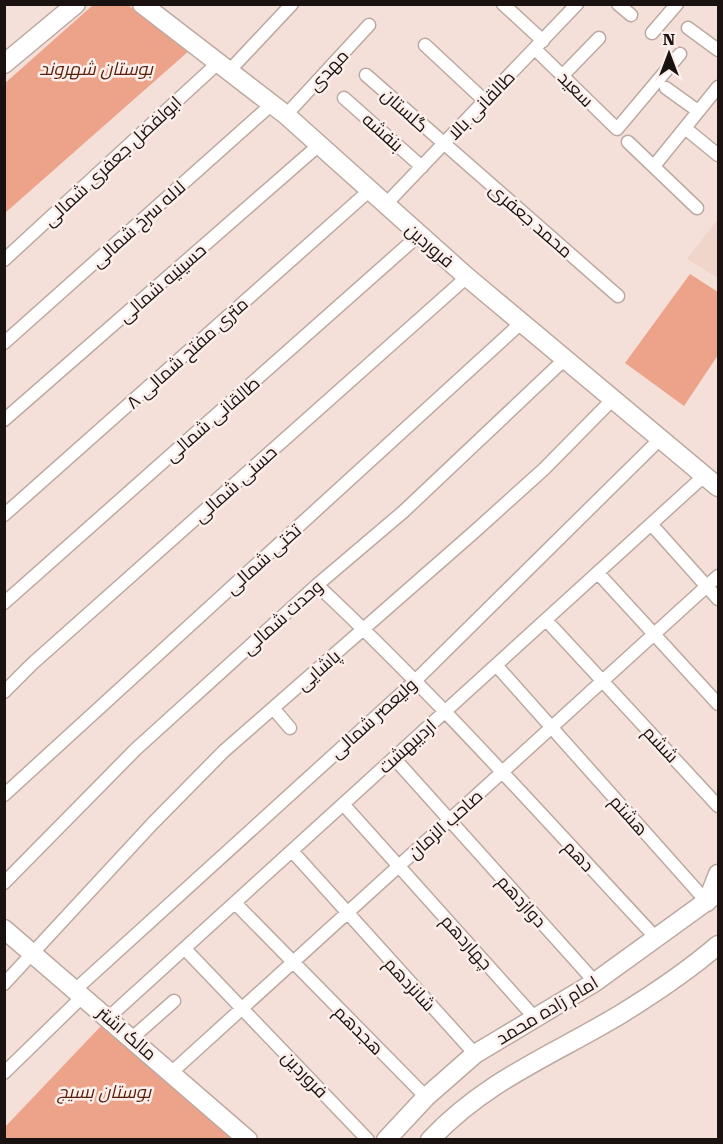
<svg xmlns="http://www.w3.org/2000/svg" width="723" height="1144" font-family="'Roboto Serif',Cairo,serif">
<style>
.built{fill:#f1d4ca}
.green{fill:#eda38a}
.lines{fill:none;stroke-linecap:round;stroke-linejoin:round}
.street-casing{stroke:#bca9a2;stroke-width:15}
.secondary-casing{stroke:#bca9a2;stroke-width:21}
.street{stroke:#fff;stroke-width:12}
.secondary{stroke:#fff;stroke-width:18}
.labels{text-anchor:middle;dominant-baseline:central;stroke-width:5;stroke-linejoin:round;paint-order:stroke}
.park-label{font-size:18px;font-style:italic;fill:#581f0a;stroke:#fcefeb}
.street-label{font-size:18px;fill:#191210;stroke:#fcefeb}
</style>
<rect width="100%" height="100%" fill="#f5e0d9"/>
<!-- built -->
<path class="built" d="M718 219V278L687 259Z"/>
<!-- green -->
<path class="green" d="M93 5H128L190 50 5 213 4 84Z
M690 274 718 292V355L684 406 625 363Z
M101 1026 234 1139H5V1127Z"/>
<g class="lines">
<defs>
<path id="street" d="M503 4 543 41
M618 4 631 15
M688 28 718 50
M652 33 677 4
M425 45 485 101
M535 49 617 129 680 54
M230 70 292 4
M366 75 618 296
M563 75 599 38
M666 88 698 111
M344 98 422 167
M286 115 369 25
M685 128 718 155
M628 142 697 208
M654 166 718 87
M385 205 577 4
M4 260 219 62
M4 343 272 104
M4 420 319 145
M4 515 370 190
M651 524 718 599
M598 573 718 704
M317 585C436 696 545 819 656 938
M4 603 419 235
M546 620 718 806
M496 665 707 902
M4 692 32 664 467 277
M273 708 290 728
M394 758 595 982
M4 795 521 323
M343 804 535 1018
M292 851 475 1054
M4 883 136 749 317 585 403 512 566 358
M235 903 426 1097
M185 949 368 1140
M4 984 153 823 224 751 473 533 544 469 614 398
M76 989 414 682 661 438
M109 1017 705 475
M132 1038 174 1001
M172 1072 718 576
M4 1073 83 996"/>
<path id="secondary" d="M142 4 286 115 467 277 718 487
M4 64 76 4
M707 902 718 874
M4 929 248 1140
M386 1140 426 1097 475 1054 595 982 718 893
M430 1140C486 1080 553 1055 621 1014 655 993 688 971 718 945"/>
</defs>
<!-- street casing -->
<use href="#street" class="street-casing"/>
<!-- secondary casing -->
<use href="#secondary" class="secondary-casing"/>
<!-- street -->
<use href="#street" class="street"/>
<!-- secondary -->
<use href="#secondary" class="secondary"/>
</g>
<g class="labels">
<!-- park labels -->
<g class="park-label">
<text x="96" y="68">بوستان شهروند</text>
<text x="104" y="1091">بوستان بسیج</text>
</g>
<!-- street labels -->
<g class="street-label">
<text transform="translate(328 70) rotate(-47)">مهدی</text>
<text transform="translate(576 89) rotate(45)">سعید</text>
<text transform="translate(481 105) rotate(-46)">طالقانی بالا</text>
<text transform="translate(405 110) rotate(42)">گلستان</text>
<text transform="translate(383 132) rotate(42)">بنفشه</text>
<text transform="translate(112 161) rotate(-43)">ابولفضل جعفری شمالی</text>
<text transform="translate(531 220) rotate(41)">محمد جعفری</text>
<text transform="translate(138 224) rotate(-42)">لاله سرخ شمالی</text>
<text transform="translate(430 245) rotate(41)">فروردین</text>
<text transform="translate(162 283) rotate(-41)">حسینیه شمالی</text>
<text transform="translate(187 353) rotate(-42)">۸ متری مفتح شمالی</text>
<text transform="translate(212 419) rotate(-41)">طالقانی شمالی</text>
<text transform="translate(235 484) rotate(-42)">حسنی شمالی</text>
<text transform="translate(263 559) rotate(-42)">تختی شمالی</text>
<text transform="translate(282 617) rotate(-42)">وحدت شمالی</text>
<text transform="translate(318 670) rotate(-41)">پاشایی</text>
<text transform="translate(373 718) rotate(-42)">ولیعصر شمالی</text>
<text transform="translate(661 744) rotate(47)">ششم</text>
<text transform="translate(407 746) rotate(-42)">اردیبهشت</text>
<text transform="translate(629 815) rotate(48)">هشتم</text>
<text transform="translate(445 824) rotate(-42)">صاحب الزمان</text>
<text transform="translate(579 856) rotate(47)">دهم</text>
<text transform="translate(522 901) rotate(48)">دوازدهم</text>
<text transform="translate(467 942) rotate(48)">چهاردهم</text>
<text transform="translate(410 984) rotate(47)">شانزدهم</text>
<text transform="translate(547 1010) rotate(-31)">امام زاده محمد</text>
<text transform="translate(359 1030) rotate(45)">هجدهم</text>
<text transform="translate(127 1033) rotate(41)">مالک اشتر</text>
<text transform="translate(305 1074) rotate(46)">فروردین</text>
</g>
</g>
<!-- border -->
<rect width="723" height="1144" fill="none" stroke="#191210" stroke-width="12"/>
<!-- north arrow -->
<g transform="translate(669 54)" stroke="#fcefeb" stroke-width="4.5" paint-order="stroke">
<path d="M0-4.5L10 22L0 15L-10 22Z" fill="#191210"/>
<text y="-9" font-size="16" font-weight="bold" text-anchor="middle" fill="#191210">N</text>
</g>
</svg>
